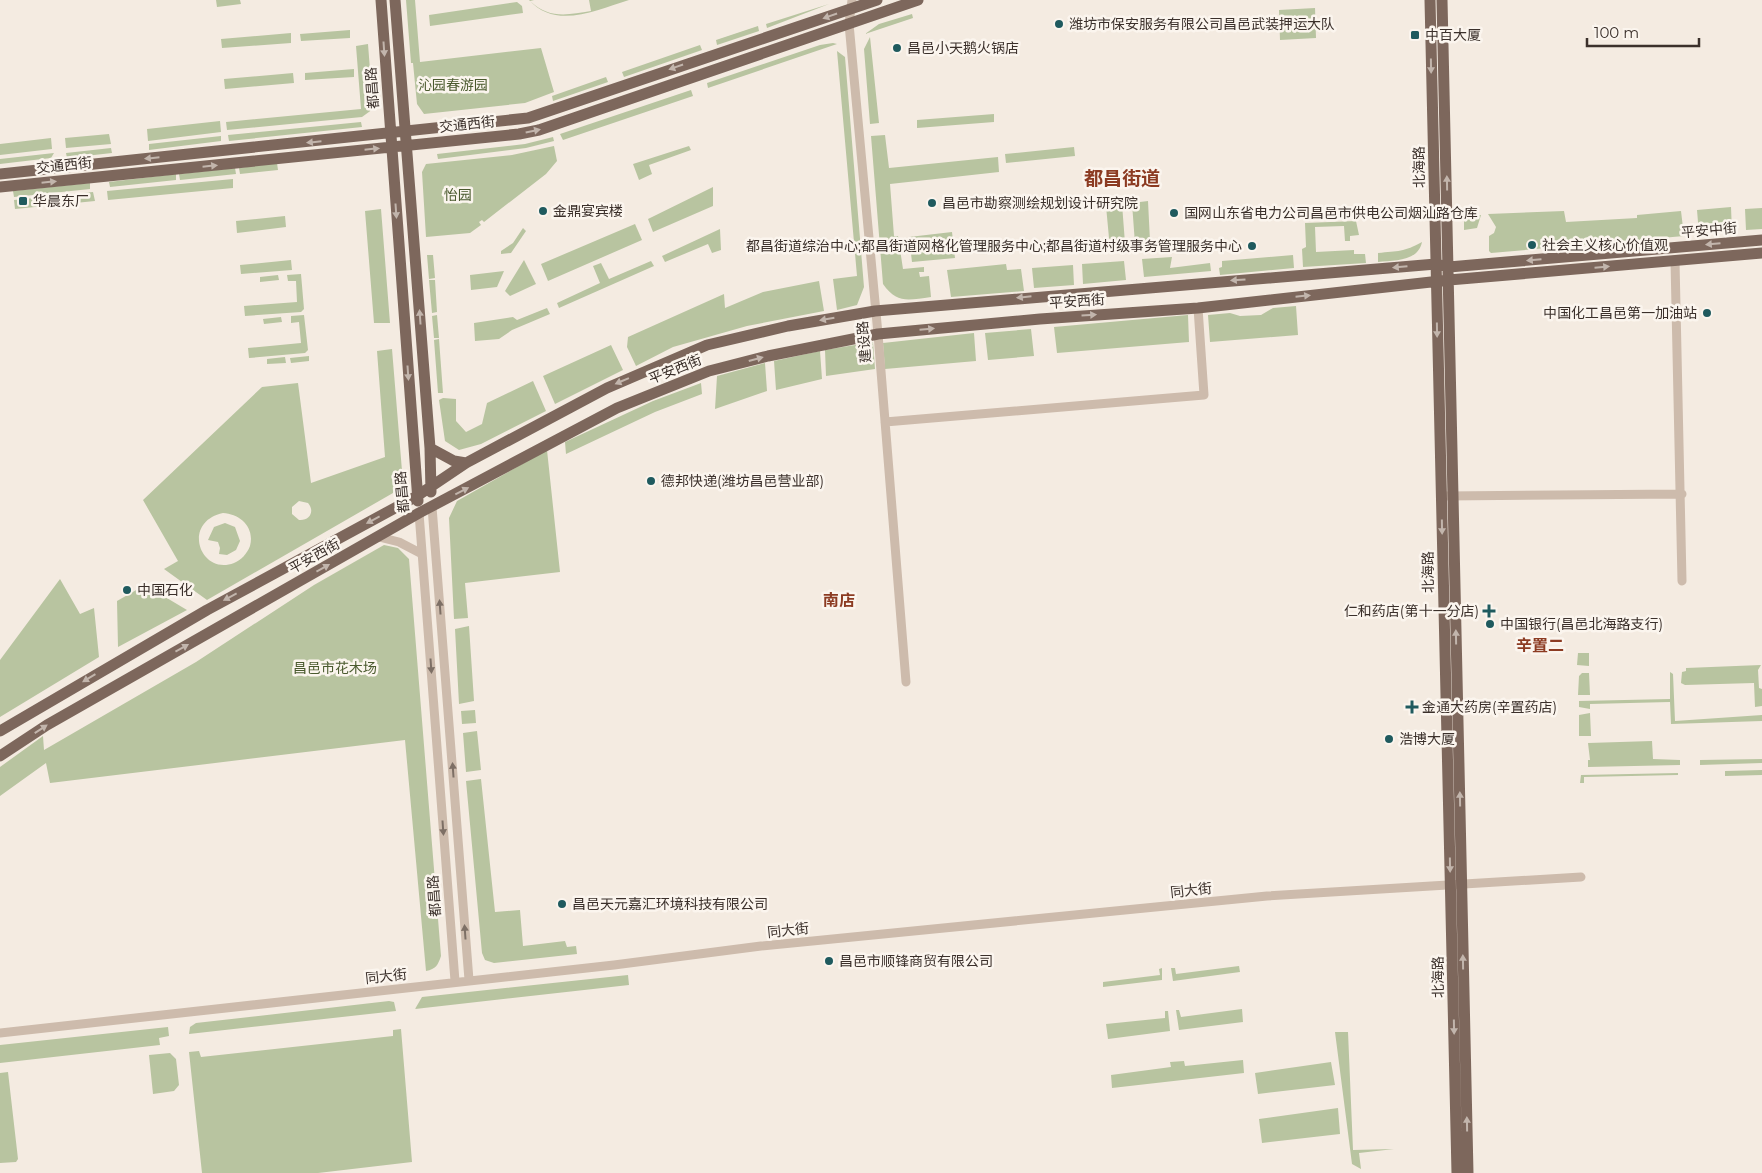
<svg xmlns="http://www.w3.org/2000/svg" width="1762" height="1173" font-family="Montserrat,'Noto Sans SC',sans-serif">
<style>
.green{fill:#b8c4a0;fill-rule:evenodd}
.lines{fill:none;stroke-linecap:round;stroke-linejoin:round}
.minor{stroke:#cdbbac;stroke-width:9}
.major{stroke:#7d675c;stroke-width:11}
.oneway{fill:#c2b5ac}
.oneway2{fill:#7d6f65}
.poi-dot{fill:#1f5a5e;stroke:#fbf5ee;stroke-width:2}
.labels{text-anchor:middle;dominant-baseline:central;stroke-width:5;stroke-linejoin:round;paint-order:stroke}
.poi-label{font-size:14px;fill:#3b302b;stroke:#fbf5ee;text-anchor:start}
.park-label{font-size:14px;fill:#4a5a2e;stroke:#fbf5ee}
.street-label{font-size:14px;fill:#3b302b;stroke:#fbf5ee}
.quarter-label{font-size:16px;font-weight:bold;fill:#8c3b22;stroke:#fbf5ee}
.district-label{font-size:19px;font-weight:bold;fill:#8c3b22;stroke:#fbf5ee}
</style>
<rect width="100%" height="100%" fill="#f4ebe1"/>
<!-- green -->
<path class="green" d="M216 0H240L241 4 217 7Z
M406 0H415L420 62 541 48 554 92 525 103 424 114 417 104 413 63H411Z
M529 0H534L530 1C549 19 567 15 591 11L589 0H629C596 10 556 30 529 0Z
M517 2 522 6 523 13 430 26 429 15Z
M829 4 767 28 766 24Z
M1315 8 1316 38 1280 40 1279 10Z
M912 14 913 18 865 34 879 24Z
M758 26 759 31 717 45 716 40Z
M350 30V38L301 41 300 34Z
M291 33V43L222 48 221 39Z
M870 37 879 123 870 124 864 49Z
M833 43 837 44 708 88 707 83 820 45Z
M368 44 373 109 362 117 227 130 226 122 361 109 356 46Z
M700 45 702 50 624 77 622 72Z
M837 51 845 57 864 287 857 305 837 310 833 279 857 276Z
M354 69V77L305 80V73Z
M293 73 294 83 225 89 224 79Z
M606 77 608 82 553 101 552 96Z
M691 90 693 96 563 140 560 134Z
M994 114V122L917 128V120Z
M220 121 221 132 148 141 147 129Z
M361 122 362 127 229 141 228 135Z
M109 134 111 144 66 148 65 138Z
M885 135 889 168 998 157 999 172 890 184 894 236H898L903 269 924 267V272H919L920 277 929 276 931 297C908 300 897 304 883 284L871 136Z
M221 136V141L149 150V144Z
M553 137 554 141 526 148 438 159 437 154 525 144Z
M51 138 52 149 0 155V144Z
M554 146 557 161 546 174 484 222 482 220 479 222 481 225 470 233 426 237 422 172 426 164 512 155Z
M689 146 691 150 649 165 652 174 639 180 633 164Z
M1074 147 1075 156 1006 163 1005 154Z
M111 148 112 153 67 158 66 153Z
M54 153 51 158 0 164V159Z
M277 163 278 170 240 174 239 168Z
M235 168 236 174 180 180 179 174Z
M176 174V180L110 187 109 182Z
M233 179V188L108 200 107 191Z
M90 183V189L14 197 13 191Z
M713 187V206L653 232 648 219Z
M93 192 95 201 15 209 14 200Z
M1148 201 1150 241 1135 244 1132 203Z
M1122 204 1125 243 1114 244 1109 238 1106 206Z
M1731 207 1732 232 1699 234 1697 210Z
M1762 208V229L1746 230 1745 209Z
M381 209 390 323H374L365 211Z
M1564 211 1566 222 1637 218V215L1681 211 1684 236 1491 253 1489 251V236L1494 233 1496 227 1488 214Z
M1481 215 1477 228 1464 230V216Z
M285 216 286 227 237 233 236 221Z
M1356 221 1359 235 1350 236V241H1345L1344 226 1315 227 1316 252 1354 250V254H1365L1366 263 1303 267 1302 249 1306 247 1305 223Z
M635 224 642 240 548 281 541 264Z
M523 228 526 231 511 253 501 254V251L513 243Z
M720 229 721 250 712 253 708 244 665 262 662 256Z
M952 232 955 258 912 262 909 237Z
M1422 242C1418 262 1394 260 1378 262V253C1398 251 1404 252 1422 242Z
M427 255H433L435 278 429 279Z
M1293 255 1294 268 1220 275 1219 268 1222 267V261Z
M1172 257 1170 268 1210 263 1211 271 1144 277 1142 259Z
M291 260 292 270 241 274 240 265Z
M524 260 536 284 510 296 505 291Z
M651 261 654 266 559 308 557 303 600 283 593 266 601 263 609 279Z
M1124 261 1126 280 1083 284 1082 264Z
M1006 264 1007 270 1021 269 1024 291 951 297 947 270Z
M1073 265 1074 285 1034 288 1032 268Z
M504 271 497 287 471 290 470 275Z
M301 274 304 309 301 312 245 316 244 306 297 302 296 281H288L287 275Z
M278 275 279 280 260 282V277Z
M429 280H435L437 312 432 313Z
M819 281 824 311 747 326 673 347 636 366 627 347 628 337 724 294 725 308 763 292Z
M1296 306 1298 335 1210 342 1208 315 1230 313 1240 316 1261 315 1273 308Z
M547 308 550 314 512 330 499 339 475 341 474 323 513 317 517 320Z
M304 315 308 350 305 353 249 358 248 348 301 343 299 322 291 323V316Z
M437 315 439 338H434L432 316Z
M1188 315 1189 342 1057 353 1054 327Z
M281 317 282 322 264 324 263 319Z
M1031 329 1034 356 988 360 985 333Z
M974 333 976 361 885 369 883 343Z
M439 339 443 393H438L434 340Z
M873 342 875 369 826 376 825 350Z
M611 345 623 370 555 404 543 376Z
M392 349 402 471 399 484 393 493 207 600 164 569 178 561 143 500 262 387 298 383 311 483 385 457 377 351ZM299 501 308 503C315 511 310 521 299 520L292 514V507ZM223 513C240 514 255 527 250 546 247 554 241 560 234 563 200 576 181 522 223 513Z
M820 351 822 379 776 390 774 361Z
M309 356V361L291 363 290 358Z
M285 357 286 363 267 364V359Z
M765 363 767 391 715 409 717 376Z
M533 381 546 411 481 444 459 450 445 441 439 400 443 398 456 399V421L466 432 482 424 487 403Z
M701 383 702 394 655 412 566 454 565 442 653 401Z
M547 450 560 572 465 583 468 618 454 619 449 518 457 501Z
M225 523 235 527 240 541 236 550 227 555 219 554 220 548 218 542 208 540 214 527Z
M384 545 398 548 409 559 441 956C438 965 436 969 426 971L405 740 50 783 46 763 0 796V767L43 736 44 750 196 662 314 585Z
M60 579 80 614 94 608 99 657 0 717V660Z
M145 585 187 610 118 647 117 601Z
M469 626 474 701 459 704 455 629Z
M1578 653H1589V666L1577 665Z
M1761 665 1758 670 1759 688 1762 689V706L1755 707 1754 683 1685 685 1681 683 1682 672 1686 671V668Z
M1670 672 1673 674 1675 721 1762 715V721L1671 724 1670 702 1590 704V709L1579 707V701L1670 699Z
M1582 673H1589L1590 695H1578L1579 676Z
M475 710 476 723 462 724 461 711Z
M1590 713 1591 736H1579V715Z
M477 731 481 770 466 772 463 733Z
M1652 741 1653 759 1680 760V765L1588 767V760H1590L1588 743Z
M1762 759V763L1700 765V760Z
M1762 770V775L1725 776V771Z
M1678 773V775L1584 777V783H1580L1581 775Z
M481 779 495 912 520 910 523 946 565 941 567 947 576 946 577 954 494 963 485 960 482 953 466 781Z
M1239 966 1240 972 1173 981 1171 968H1175L1176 974Z
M1162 968V980L1103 987V982L1160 975 1159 969Z
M628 975 629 985 415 1009 422 997Z
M389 1001 394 1002 396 1011 189 1034 190 1027 196 1023Z
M1242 1009 1243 1022 1179 1030 1176 1010H1179L1181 1017Z
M1165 1011H1168L1170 1031 1108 1039 1106 1024 1165 1018Z
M168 1027 169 1036 159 1038 160 1045 0 1063V1045Z
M401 1029 412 1162 318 1173H202L189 1052 199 1051 201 1057 393 1036V1030Z
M1335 1032H1348L1353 1150 1394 1149 1359 1153 1361 1169 1352 1164Z
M170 1053 176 1059 179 1085 174 1091 153 1094 149 1055Z
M1243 1060 1244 1073 1112 1088 1111 1075 1171 1067 1170 1062 1184 1061 1185 1066Z
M1331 1062 1335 1085 1258 1094 1255 1073Z
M8 1072 18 1159 16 1162 0 1163V1073Z
M1338 1108 1340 1134 1262 1143 1259 1119Z"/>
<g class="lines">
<!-- minor -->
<path class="minor" d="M852 0 849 24 878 334 906 682
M1675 261 1682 581
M885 422 1204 395 1198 308
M1446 496 1682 494
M432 507 469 980
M419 513 455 981
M379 537 399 542 422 554
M0 1033 614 965 761 946 1267 896 1581 877"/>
<!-- major -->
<path class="major" d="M381 0 418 501
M395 0 430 448 431 492
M1430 0 1457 1173
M1442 0 1468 1173
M0 174 528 118 877 0
M0 187 519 134 539 130 918 0
M430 448 454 461 466 463
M0 731 207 610 417 496 466 463 607 388 707 345 788 326 875 311 1436 264 1449 267 1762 240
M0 756 47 725 419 513 617 408 709 371 768 356 878 334 1040 319 1198 308 1449 280 1762 253"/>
</g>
<!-- one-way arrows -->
<defs><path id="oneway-solid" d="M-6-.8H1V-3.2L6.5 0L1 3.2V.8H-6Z" transform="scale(1.25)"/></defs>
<g class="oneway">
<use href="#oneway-solid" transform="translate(830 16) rotate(161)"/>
<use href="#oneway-solid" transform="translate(384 49) rotate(86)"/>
<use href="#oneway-solid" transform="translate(1431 66) rotate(89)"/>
<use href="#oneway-solid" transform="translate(676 67) rotate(161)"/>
<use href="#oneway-solid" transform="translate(533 131) rotate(-12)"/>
<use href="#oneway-solid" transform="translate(314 142) rotate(174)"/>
<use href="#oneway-solid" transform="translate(372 149) rotate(-6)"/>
<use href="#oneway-solid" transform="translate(152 158) rotate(174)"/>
<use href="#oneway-solid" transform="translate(210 166) rotate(-6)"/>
<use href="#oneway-solid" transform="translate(49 182) rotate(-6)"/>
<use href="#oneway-solid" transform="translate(1447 183) rotate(-91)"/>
<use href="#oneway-solid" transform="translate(396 211) rotate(86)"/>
<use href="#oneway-solid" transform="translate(1713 244) rotate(175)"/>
<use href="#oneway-solid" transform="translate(1534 260) rotate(175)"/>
<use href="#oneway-solid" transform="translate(1400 267) rotate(175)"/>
<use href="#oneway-solid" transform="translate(1602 267) rotate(-5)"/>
<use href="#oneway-solid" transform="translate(1238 280) rotate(176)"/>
<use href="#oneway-solid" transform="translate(1303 296) rotate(-6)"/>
<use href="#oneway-solid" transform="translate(1024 297) rotate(174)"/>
<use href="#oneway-solid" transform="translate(1089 315) rotate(-4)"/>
<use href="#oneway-solid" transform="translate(420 317) rotate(-94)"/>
<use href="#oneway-solid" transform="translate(827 319) rotate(170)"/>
<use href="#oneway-solid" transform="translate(927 329) rotate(-5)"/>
<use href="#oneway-solid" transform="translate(1437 330) rotate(89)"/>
<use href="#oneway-solid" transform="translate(756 359) rotate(-15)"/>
<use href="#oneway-solid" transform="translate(408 373) rotate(86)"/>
<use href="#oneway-solid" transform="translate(622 381) rotate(157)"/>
<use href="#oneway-solid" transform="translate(462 491) rotate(-27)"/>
<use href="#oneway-solid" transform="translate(373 520) rotate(152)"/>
<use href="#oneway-solid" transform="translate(1442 527) rotate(89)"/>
<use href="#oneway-solid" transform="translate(323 568) rotate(-29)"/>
<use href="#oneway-solid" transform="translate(230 597) rotate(152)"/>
<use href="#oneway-solid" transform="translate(1456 637) rotate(-91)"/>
<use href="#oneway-solid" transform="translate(182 648) rotate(-29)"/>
<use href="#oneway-solid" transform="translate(89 678) rotate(149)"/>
<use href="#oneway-solid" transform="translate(41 729) rotate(-33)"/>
<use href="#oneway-solid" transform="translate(1460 799) rotate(-91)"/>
<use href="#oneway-solid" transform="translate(1450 865) rotate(89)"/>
<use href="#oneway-solid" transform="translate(1463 962) rotate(-91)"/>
<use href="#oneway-solid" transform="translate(1454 1027) rotate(89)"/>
<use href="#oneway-solid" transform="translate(1467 1124) rotate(-91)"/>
</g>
<g class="oneway2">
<use href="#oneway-solid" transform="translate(440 607) rotate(-94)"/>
<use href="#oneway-solid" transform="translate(431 666) rotate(86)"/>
<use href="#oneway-solid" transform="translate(453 770) rotate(-94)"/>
<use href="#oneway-solid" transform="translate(443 828) rotate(86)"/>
<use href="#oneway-solid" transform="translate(465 932) rotate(-94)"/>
</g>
<!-- markers -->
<g class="poi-dot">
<circle cx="1059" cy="24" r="5"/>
<rect x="1410" y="30" width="10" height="10" rx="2.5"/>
<circle cx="897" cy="48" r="5"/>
<rect x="18" y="196" width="10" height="10" rx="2.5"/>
<circle cx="932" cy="203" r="5"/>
<circle cx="543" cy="211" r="5"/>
<circle cx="1174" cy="213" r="5"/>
<circle cx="1532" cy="245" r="5"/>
<circle cx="1252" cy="246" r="5"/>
<circle cx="1707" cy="313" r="5"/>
<circle cx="651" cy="481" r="5"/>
<circle cx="127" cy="590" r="5"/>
<path d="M1486.5 603.5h5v5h5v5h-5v5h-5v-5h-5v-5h5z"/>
<circle cx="1490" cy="624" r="5"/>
<path d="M1409.5 699.5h5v5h5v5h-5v5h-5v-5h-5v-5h5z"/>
<circle cx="1389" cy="739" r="5"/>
<circle cx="562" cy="904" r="5"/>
<circle cx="829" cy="961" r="5"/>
</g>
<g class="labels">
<!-- poi labels -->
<g class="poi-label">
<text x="1069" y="24">潍坊市保安服务有限公司昌邑武装押运大队</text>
<text x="1425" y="35">中百大厦</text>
<text x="907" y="48">昌邑小天鹅火锅店</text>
<text x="33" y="201">华晨东厂</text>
<text x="942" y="203">昌邑市勘察测绘规划设计研究院</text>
<text x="553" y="211">金鼎宴宾楼</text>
<text x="1184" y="213">国网山东省电力公司昌邑市供电公司烟汕路仓库</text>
<text x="1542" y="245">社会主义核心价值观</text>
<text x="1242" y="246" text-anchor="end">都昌街道综治中心;都昌街道网格化管理服务中心;都昌街道村级事务管理服务中心</text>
<text x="1697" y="313" text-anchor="end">中国化工昌邑第一加油站</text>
<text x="661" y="481">德邦快递(潍坊昌邑营业部)</text>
<text x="137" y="590">中国石化</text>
<text x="1479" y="611" text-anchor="end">仁和药店(第十一分店)</text>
<text x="1500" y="624">中国银行(昌邑北海路支行)</text>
<text x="1422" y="707">金通大药房(辛置药店)</text>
<text x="1399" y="739">浩博大厦</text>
<text x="572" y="904">昌邑天元嘉汇环境科技有限公司</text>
<text x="839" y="961">昌邑市顺锋商贸有限公司</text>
</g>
<!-- park labels -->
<g class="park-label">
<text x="453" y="85">沁园春游园</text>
<text x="458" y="195">怡园</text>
<text x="335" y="668">昌邑市花木场</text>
</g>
<!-- street labels -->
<g class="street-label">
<text transform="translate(372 88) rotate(-94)">都昌路</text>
<text transform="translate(467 124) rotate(-6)">交通西街</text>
<text transform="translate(64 165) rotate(-6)">交通西街</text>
<text transform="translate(1419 167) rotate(-91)">北海路</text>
<text transform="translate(1709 230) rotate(-5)">平安中街</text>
<text transform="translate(1077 301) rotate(-4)">平安西街</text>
<text transform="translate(864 342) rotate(-95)">建设路</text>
<text transform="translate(675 369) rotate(-22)">平安西街</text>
<text transform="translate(402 492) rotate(-95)">都昌路</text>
<text transform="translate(314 556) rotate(-29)">平安西街</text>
<text transform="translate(1428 572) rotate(-91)">北海路</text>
<text transform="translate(1191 890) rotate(-6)">同大街</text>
<text transform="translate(434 896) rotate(-94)">都昌路</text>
<text transform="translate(788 930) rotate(-6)">同大街</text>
<text transform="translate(386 976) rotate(-6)">同大街</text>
<text transform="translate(1438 977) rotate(-91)">北海路</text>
</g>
<!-- quarter labels -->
<g class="quarter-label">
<text x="839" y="600">南店</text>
<text x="1540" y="645">辛置二</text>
</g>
<!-- district labels -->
<g class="district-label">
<text x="1122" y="178">都昌街道</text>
</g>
</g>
<!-- scale -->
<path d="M1587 38v8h112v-8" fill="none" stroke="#3b302b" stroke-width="2.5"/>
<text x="1594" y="38" font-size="15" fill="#3b302b" stroke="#fbf5ee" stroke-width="4" paint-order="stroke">100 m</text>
</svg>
